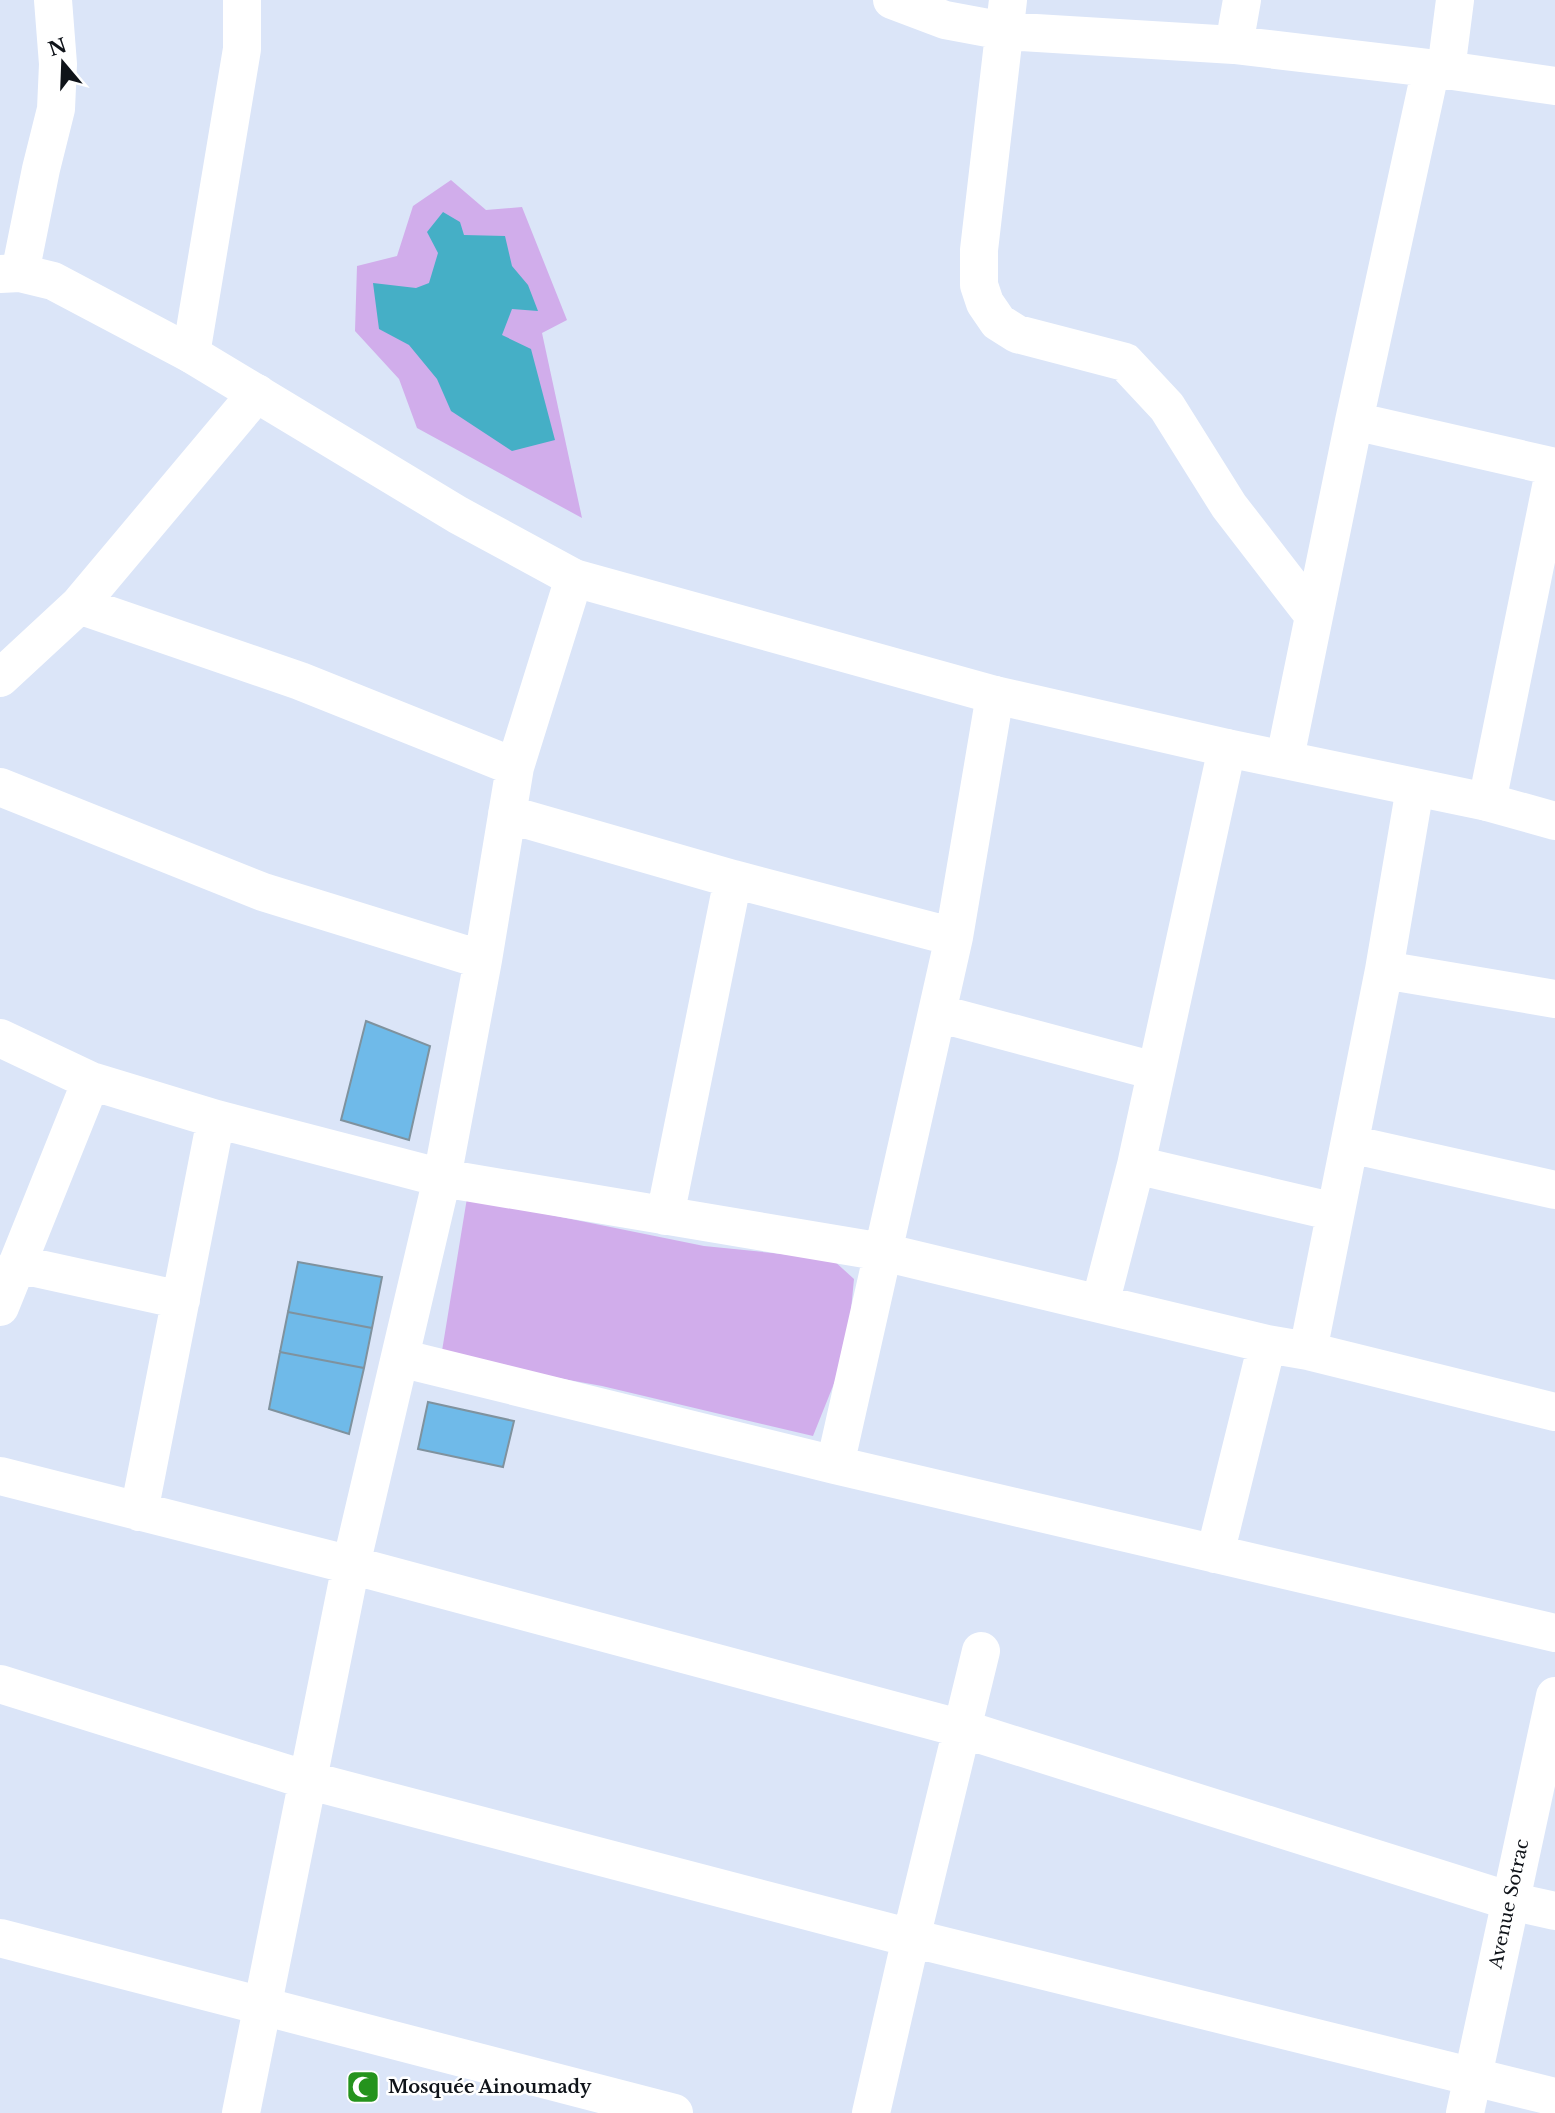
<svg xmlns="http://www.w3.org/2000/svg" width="1555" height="2113" font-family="'Libre Baskerville',serif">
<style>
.green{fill:#d1adeb}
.water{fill:#45afc6}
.building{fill:#6fbae9;stroke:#7f929e;stroke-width:2}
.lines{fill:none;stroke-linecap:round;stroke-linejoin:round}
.minor{stroke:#fff;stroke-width:38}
.tertiary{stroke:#fff;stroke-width:38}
.labels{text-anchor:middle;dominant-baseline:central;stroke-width:5;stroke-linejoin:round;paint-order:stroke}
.street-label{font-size:18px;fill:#0f1319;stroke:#fff}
.poi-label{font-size:18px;font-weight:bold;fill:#0f1319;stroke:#fff;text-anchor:start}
</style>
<rect width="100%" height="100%" fill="#dbe5f8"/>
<!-- green -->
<path class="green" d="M451 180 486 210 522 207 567 320 542 333 582 518 417 428 399 379 355 331 357 266 397 256 413 206Z
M467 1198 704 1246 832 1259 854 1279 847 1351 813 1436 602 1386 441 1357Z"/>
<!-- water -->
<path class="water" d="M443 212 460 222 464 235 505 236 512 266 528 285 538 311 512 309 502 335 531 349 555 440 512 451 451 411 437 379 409 345 379 329 373 283 416 288 429 283 438 253 427 232Z"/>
<!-- building -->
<path class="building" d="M366 1021 430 1046 409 1140 341 1120Z
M298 1262 382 1277 372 1328 288 1312Z
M288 1312 372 1328 364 1368 280 1352Z
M280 1352 364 1368 349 1434 269 1409Z
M428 1402 514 1421 503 1467 418 1449Z"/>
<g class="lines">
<!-- minor -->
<path class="minor" d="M892 0 945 20 1004 31 1234 45 1446 70 1555 86
M1008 0 979 250V285L985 303 998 322 1017 334 1125 362 1167 407 1229 506 1314 616
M1234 45 1242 0
M1446 70 1455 0
M20 273 41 169 56 109 58 64 53 0
M191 354 242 49V0
M1354 421 1555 467
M79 605 300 681 515 767
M0 678 79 605 257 393
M1285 758 1354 421 1431 68
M0 787 263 892 483 960
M1487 802 1555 467
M507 814 733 879 954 937
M1384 970 1555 999
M937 1013 1155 1071
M0 1038 91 1081 216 1119 442 1178 883 1252 1267 1344 1308 1351 1555 1412
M1350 1144 1555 1190
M1136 1165 1335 1212
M665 1216 733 879
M17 1264 181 1300
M1100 1304 1136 1165 1227 748
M0 1307 91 1081
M1308 1351 1384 970 1415 788
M400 1358 835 1465 1555 1633
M835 1465 954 937 995 695
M0 1476 351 1565 963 1729 1510 1901 1555 1911
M139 1512 216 1119
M1215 1554 1267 1344
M0 1684 307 1780 911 1938 1555 2097
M241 2113 351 1565 442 1178 483 960 515 767 574 578
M871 2113 911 1938 981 1651"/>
<!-- tertiary -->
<path class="tertiary" d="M0 274 20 273 53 281 191 354 458 515 574 578 995 695 1227 748 1487 802 1555 821
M0 1938 674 2113
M1465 2113 1555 1696"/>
</g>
<!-- icons -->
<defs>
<symbol id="mosque-square" viewBox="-11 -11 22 22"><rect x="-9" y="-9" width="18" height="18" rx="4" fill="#25931d" stroke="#fff"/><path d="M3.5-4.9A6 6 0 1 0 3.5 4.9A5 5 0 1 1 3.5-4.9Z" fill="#fff"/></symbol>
</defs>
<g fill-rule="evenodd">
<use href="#mosque-square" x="344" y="2068" width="38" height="38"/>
</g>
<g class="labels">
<!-- street labels -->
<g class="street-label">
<text transform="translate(1509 1904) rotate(-78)">Avenue Sotrac</text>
</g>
<!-- poi labels -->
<g class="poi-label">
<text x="388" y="2087">Mosquée Ainoumady</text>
</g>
</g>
<!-- north arrow -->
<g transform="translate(63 63) rotate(341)" stroke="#ffffff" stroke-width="5" paint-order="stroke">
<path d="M0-5L12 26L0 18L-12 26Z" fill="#0f1319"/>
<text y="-10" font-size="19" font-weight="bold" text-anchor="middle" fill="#0f1319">N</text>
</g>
</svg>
